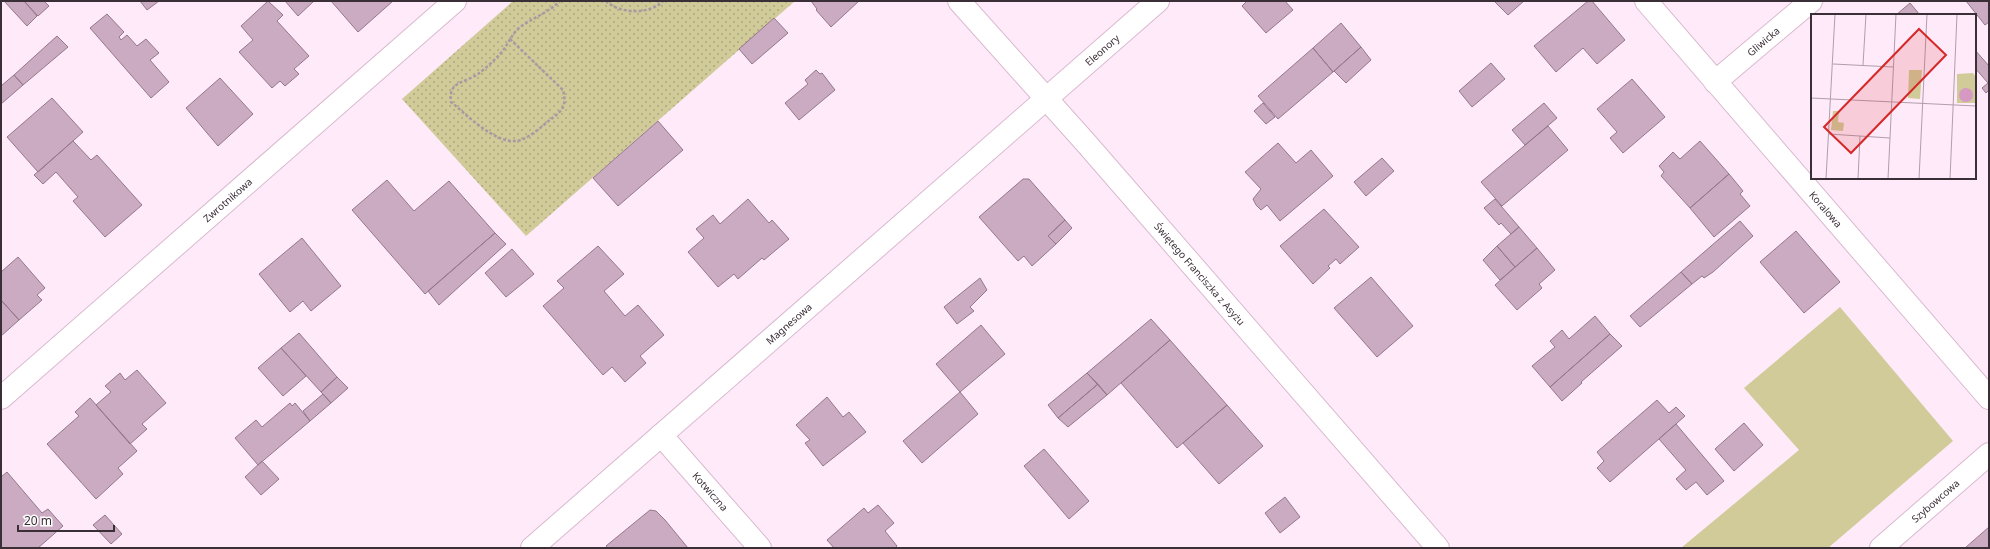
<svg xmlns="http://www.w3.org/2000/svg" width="1990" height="549" font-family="'Noto Sans',sans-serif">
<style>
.park{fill:url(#park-dots)}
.garden{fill:#d0cb99}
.building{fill:#cbabc1;stroke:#95778c}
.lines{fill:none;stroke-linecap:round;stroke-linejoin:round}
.street-casing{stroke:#dab9cf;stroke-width:24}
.secondary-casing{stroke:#dab9cf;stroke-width:24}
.path{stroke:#a999a4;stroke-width:2.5;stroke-dasharray:3 2;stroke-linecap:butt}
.street{stroke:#fff;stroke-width:22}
.secondary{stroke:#fff;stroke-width:22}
.labels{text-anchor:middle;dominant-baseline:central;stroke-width:4;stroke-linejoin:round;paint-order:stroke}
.street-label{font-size:10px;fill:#3b2f37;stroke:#fefefe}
.inset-road{fill:none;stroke:#b09fab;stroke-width:1}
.view{fill:#d62828;fill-opacity:0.15;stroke:#d62828;stroke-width:2}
.inset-edge{fill:none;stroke:#3b2f37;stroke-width:2}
</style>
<defs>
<pattern id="park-dots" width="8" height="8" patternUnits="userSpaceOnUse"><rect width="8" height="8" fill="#d0cb99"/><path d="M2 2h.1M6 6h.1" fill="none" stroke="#aaa57e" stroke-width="1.8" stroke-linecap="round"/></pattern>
</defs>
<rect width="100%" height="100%" fill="#feeaf8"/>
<!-- park -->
<path class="park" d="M513 1H795L526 236 402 99Z"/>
<!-- garden -->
<path class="garden" d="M1840 307 1953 441 1828 548H1681L1799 450 1744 388Z"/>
<!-- building -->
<path class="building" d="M4 1H24L37 16 27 26Z
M24 1H44L49 6 38 16Z
M140 1H159L147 10Z
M268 1 283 15 277 21 309 56 294 69 299 74 285 86 280 81 272 88 239 52 253 40 241 26Z
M285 1H314L298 16Z
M331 1H393L358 32Z
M811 1H859L831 27 816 10 817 9Z
M1247 1H1285L1293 10 1266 33 1242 6Z
M1494 1H1524L1508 15Z
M1588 1H1592L1625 40 1597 64 1583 48 1556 72 1534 46Z
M1966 1H1989V22L1985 25Z
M1910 3 1920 15H1896Z
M107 14 124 32 119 37 121 40 127 35 137 46 146 39 159 53 150 60 169 82 151 98 90 28Z
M774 18 788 33 752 64 739 49Z
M1341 23 1361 47 1333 72 1313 48Z
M57 36 68 47 23 85 14 75Z
M1361 47 1371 60 1346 83 1334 71Z
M1313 48 1333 72 1278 119 1258 96Z
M1975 50 1989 66V90L1986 93 1982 88 1988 83 1975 68Z
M1491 63 1505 79 1472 107 1459 91Z
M816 70 820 74 822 73 835 90 799 120 785 103 808 84 805 80Z
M14 75 23 85 1 104V86Z
M220 78 253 114 218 146 186 108Z
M1632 79 1665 117 1623 153 1610 138 1617 132 1597 109Z
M52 98 83 132 38 172 7 137Z
M1263 103 1275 117 1266 124 1254 111Z
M1544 103 1557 118 1525 145 1512 130Z
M658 121 683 150 618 206 593 178Z
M1548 126 1568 150 1502 206 1481 182Z
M73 141 91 160 97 155 142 205 105 237 73 201 78 197 56 172 43 184 34 175Z
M1700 141 1729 174 1690 208 1661 176 1664 172 1659 166 1673 152 1680 159Z
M1278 143 1296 163 1311 150 1333 176 1280 221 1267 205 1261 210 1256 205 1253 199 1261 189 1245 172Z
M1382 158 1394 171 1366 196 1354 182Z
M1729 174 1743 191 1740 194 1750 206 1714 237 1690 208Z
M1023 179H1029L1065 220 1048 236 1056 244 1032 266 1024 256 1018 261 979 217Z
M387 180 414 211 449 181 495 233 425 294 352 210Z
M748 199 769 223 772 220 789 239 764 260 762 258 738 279 734 274 718 287 688 252 704 238 696 229 713 215 720 224Z
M1495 199 1519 227 1511 234 1501 223 1499 225 1484 208Z
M1324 209 1359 247 1340 264 1336 259 1328 266 1330 268 1313 284 1280 246Z
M1065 220 1072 228 1056 244 1048 236Z
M1740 221 1753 236 1713 272 1704 278 1702 276 1692 284 1681 272Z
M1519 227 1537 248 1515 267 1497 246Z
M1796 231 1840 282 1804 313 1760 262Z
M495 233 506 244 439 305 428 291Z
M302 238 341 286 311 311 303 301 290 312 259 274Z
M598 246 624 274 604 291 625 316 638 305 664 335 640 356 646 363 625 382 612 367 603 375 543 306 564 288 557 281Z
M1497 246 1515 267 1500 280 1483 260Z
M1537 248 1555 270 1539 284 1542 288 1517 310 1495 285Z
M512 249 534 274 506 297 485 273Z
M18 257 45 288 37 295 42 300 19 320 1 300V272Z
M1681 272 1692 284 1640 327 1630 316Z
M1371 277 1413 326 1377 357 1334 308Z
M980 278 987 290 970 307 974 311 957 324 944 307Z
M1 300 19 320 1 336Z
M1595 316 1610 334 1550 387 1532 366 1555 347 1550 341 1562 330 1569 339Z
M1151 319 1170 340 1107 395 1087 373Z
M981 325 1005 354 960 392 936 364Z
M299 333 337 377 321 392 281 348Z
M1610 334 1622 346 1581 382 1582 383 1562 401 1550 387Z
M1170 340 1227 405 1177 448 1121 383Z
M281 348 306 376 283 396 258 368Z
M137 370 166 403 142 424 147 429 130 444 96 405 111 392 105 386 120 373 125 380Z
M1087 373 1098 384 1058 418 1048 405Z
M337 377 348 388 331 403 321 392Z
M1098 384 1107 395 1068 427 1058 418Z
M960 392 978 414 922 463 903 441Z
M323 394 331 403 310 421 303 411Z
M827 397 843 417 849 412 866 432 823 466 805 443 810 440 796 425Z
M90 398 137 451 118 468 123 474 96 499 47 444 79 416 75 412Z
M1657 400 1669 413 1676 407 1685 416 1610 482 1597 468 1604 461 1597 452Z
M290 403 292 406 295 403 310 421 258 465 235 438 256 420 262 427Z
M1227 405 1263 446 1219 484 1183 443Z
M1744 423 1763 445 1734 471 1715 449Z
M1676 424 1724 481 1707 495 1696 482 1686 490 1676 479 1686 470 1659 439Z
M1044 449 1089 501 1069 519 1024 466Z
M262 461 279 479 261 495 245 477Z
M7 472 42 513 48 509 63 526 38 548H3L1 546V477Z
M1285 497 1300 517 1280 533 1265 513Z
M878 505 894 523 885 531 897 546 895 548H834L827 540 864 508 868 513Z
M650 510 656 511 665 520 688 548H608L606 546Z
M105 515 122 534 111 544 93 525Z
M1989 527V548H1965Z"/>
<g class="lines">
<defs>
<g id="street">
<path id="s1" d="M1646 1 1989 398"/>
<path id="s2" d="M1715 82 1811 1"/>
<path id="s3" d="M1 398 455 1"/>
<path id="s4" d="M661 435 760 548"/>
<path id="s5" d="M532 548 1158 1"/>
<path id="s6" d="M1881 548 1989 454"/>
</g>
<g id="secondary">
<path id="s7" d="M959 1 1086 143 1438 548"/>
</g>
</defs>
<!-- street casing -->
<use href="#street" class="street-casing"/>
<!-- secondary casing -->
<use href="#secondary" class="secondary-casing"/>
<!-- path -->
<path class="path" d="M606 1C619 14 650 15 663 1
M510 39 563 90C567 106 563 110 550 120 541 127 527 140 516 141 494 143 467 115 451 102 448 81 465 83 478 74 487 67 500 56 506 46 510 40 513 33 519 28 532 18 548 13 560 1"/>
<!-- street -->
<use href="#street" class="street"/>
<!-- secondary -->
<use href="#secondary" class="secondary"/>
</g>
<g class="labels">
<!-- street labels -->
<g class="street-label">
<text stroke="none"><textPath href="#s2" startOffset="63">Gliwicka</textPath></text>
<text stroke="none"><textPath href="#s5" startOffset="757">Eleonory</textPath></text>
<text stroke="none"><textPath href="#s3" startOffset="301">Zwrotnikowa</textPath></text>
<text stroke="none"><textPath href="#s1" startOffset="275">Koralowa</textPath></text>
<text stroke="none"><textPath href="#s7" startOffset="364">Świętego Franciszka z Asyżu</textPath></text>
<text stroke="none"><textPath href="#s5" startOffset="341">Magnesowa</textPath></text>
<text stroke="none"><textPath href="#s4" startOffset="75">Kotwiczna</textPath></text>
<text stroke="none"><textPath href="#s6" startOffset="72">Szybowcowa</textPath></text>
</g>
</g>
<!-- overview -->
<g transform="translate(1811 14)">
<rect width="165" height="165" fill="#feeaf8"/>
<path d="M162 59 165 63 164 89H146V60Z" fill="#d0cb99"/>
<path d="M98 56H111L109 85 97 84Z" fill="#d0cb99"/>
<path d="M22 97H28L27 108 33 109 32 117 20 116Z" fill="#d0cb99"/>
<path d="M148 81a7 7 0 1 1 14 0a7 7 0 1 1-14 0Z" fill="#d599c3"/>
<path class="inset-road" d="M22 50 82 53M52 51 55 0M0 84 165 92M18 120 79 124M15 165 24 0M47 165 49 122M77 165 85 0M108 165 116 0M139 165 146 0"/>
<path class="view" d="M108 15 135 41 40 139 13 113Z"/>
<rect width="165" height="165" class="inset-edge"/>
</g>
<!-- border -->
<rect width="1990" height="549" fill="none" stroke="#3b2f37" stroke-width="4"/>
<!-- scale -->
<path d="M18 525v6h96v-6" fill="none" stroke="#3b2f37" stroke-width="2"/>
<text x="24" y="525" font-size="12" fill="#3b2f37" stroke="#fefefe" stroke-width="3" paint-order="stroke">20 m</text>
</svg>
